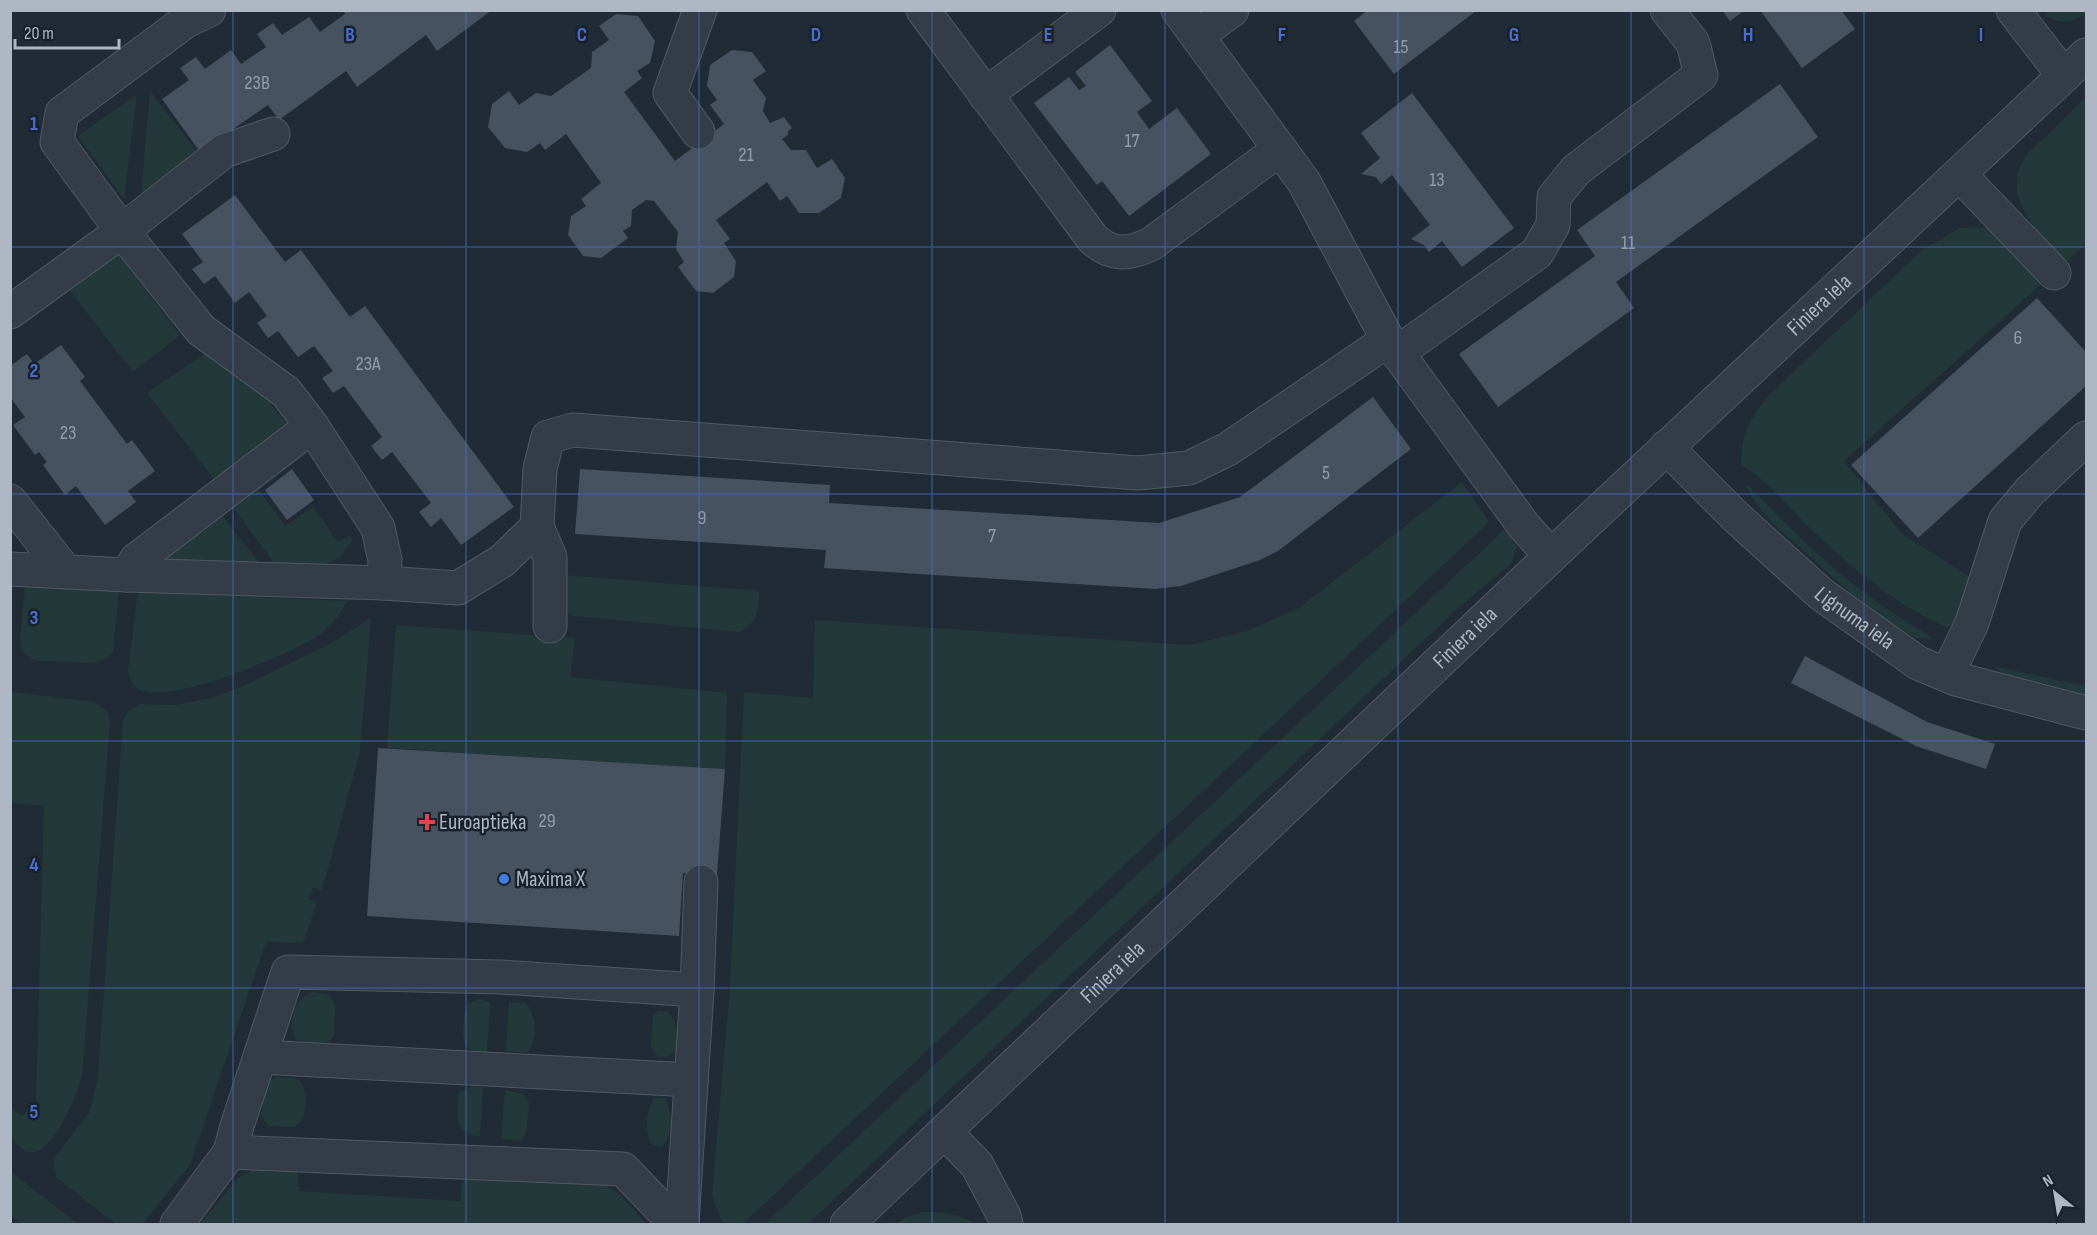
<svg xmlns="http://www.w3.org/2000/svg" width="2097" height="1235" font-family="'Sofia Sans Condensed',sans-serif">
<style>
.green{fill:#233838}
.building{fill:#465260}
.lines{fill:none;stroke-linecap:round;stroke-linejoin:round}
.minor-casing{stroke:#515a64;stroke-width:35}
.minor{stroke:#343c47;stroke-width:33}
.grid{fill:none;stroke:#486ed2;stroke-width:1.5;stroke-opacity:0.55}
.health-dot{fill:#e0444e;stroke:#19212b;stroke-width:2}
.shop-dot{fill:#3f7fe0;stroke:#19212b;stroke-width:2}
.labels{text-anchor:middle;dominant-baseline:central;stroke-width:5;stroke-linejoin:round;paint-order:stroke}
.number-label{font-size:20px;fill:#949eaa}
.street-label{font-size:22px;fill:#aeb7c3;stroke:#19212b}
.poi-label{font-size:22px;fill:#aeb7c3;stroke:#19212b;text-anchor:start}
.grid-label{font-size:20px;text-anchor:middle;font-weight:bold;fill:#486ed2;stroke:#19212b;stroke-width:5;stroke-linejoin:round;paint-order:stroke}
</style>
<rect width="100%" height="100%" fill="#202b36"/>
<!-- green -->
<path class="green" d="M2050 11H2086V13C2069 25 2063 23 2044 16Z
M150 91 198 153 141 196Z
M137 94 124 199 78 136Z
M2086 97V244L2066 262C2040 236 1997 194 2027 155 2032 148 2040 142 2047 136 2060 123 2073 110 2086 97Z
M1986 227 2005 237 2046 280 1844 461 1902 534 1973 579 1958 618 1948 628C1898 606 1854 570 1815 533 1790 510 1770 482 1741 465 1742 431 1749 420 1770 394L1922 250 1960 228Z
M118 254 180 335 133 372 70 291Z
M206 353 263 394 289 427 216 482 147 393Z
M301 450 306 454 259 490 285 526 313 507 338 542 350 536 353 540 340 557 329 563H274L230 503Z
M1462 482 1489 522 745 1222 739 1224 722 1223 712 1195 730 988 744 692 813 698 815 620 1189 645 1247 631 1299 608Z
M1745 485H1748C1782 520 1817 556 1856 586 1880 605 1906 622 1933 638H1916L1898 628 1856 598 1768 519 1753 499Z
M218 510 259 563 154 560Z
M1505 529 1517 547 1511 564 1460 606 808 1224H765Z
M565 575 759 591C758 611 759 621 740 632L574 616 564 611Z
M25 587 119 589 113 651 109 657 95 663 39 661C27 658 21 653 20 640Z
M138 592 348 601C340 614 332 626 319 635 293 653 157 713 133 685 131 682 129 676 128 672Z
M371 618 360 751 322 891 313 887 309 899 317 903 303 943 266 942 190 1165 142 1224H116L57 1178 53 1164 55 1157 89 1113 98 1077 123 720 128 711 140 704 175 705 211 698 241 687 332 643Z
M396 625 575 638 570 677 727 693 725 769 387 748Z
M1994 666 2086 686V695L2004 674Z
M11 692 95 702 107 712 110 721 82 1077C76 1095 56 1147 36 1152 26 1154 18 1146 11 1140L10 1108 22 1116 36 1102 44 806 11 803Z
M311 992 328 994 335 1003 334 1036 329 1042 314 1043 296 1040C287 1022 293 1002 311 992Z
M479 999 490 1002 487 1052H475L466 1047C461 1033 463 1016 468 1003Z
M509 1002 526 1003C537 1015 538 1040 527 1053L506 1051Z
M658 1011C680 1009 676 1035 677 1050L667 1057H658L651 1047 653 1016Z
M276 1077C282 1078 291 1077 296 1079 308 1083 307 1111 302 1120 300 1123 297 1124 294 1127L269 1126 261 1117 263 1104 270 1081Z
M472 1086 483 1087 480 1137C451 1130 458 1117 459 1092Z
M505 1090 523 1094 529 1102 526 1134 520 1141 501 1139Z
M654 1098H665C672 1112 675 1136 661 1147L651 1144C644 1131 646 1111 654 1098Z
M258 1167 294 1169 298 1174 299 1191 460 1201 462 1182 474 1173 598 1181 618 1193 647 1224H200L238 1178Z
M11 1172 78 1224H23L11 1215Z
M923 1212C943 1212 958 1213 975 1224H896L904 1218Z"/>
<!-- building -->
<path class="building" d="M343 10H492L437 51 426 35 357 87 346 71 279 120 268 105 200 152 162 99 189 80 180 68 196 57 205 69 231 50 241 64 266 47 257 34 273 23 282 35 309 17 320 32 345 14Z
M1368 10H1477L1394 74 1354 21Z
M1722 10H1745L1730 21Z
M1760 10H1841L1855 29 1802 68Z
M616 14 638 16 655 41 650 63 637 71 642 78 624 92 675 161 724 124 710 105 717 100 707 86 710 65 732 50 752 52 766 71 753 80 766 98 763 111 770 123 784 117 792 128 788 131V135L782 139 791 150H806L817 168 832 159 845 178 841 198 819 213H799L787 196 780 201 767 182 716 220 730 239 724 243 736 261 734 277 713 293 696 291 678 267 684 262 676 249 678 232 654 201 646 200 632 210 631 226 623 231 628 238 601 258 583 256 568 235 571 216 586 206 581 199 601 183 566 134 545 150 540 143 527 152 505 148 488 127 492 104 509 91 519 105 536 93 551 96 591 68 592 52 609 40 599 26Z
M1110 45 1152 101 1137 112 1149 129 1177 108 1211 154 1129 216 1102 181 1097 185 1034 103 1069 77 1079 90 1086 86 1075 72Z
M1780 84 1818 137 1616 282 1634 308 1498 407 1459 354 1595 256 1577 230Z
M1412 93 1514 228 1462 267 1442 241 1429 252 1424 245 1411 239 1430 225 1392 175 1381 184 1376 177 1361 174 1380 158 1361 133Z
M235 195 285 262 301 250 350 317 365 306 514 507 461 545 441 518 431 527 419 512 431 503 392 452 382 460 371 446 382 437 344 386 333 393 322 378 333 371 314 346 298 357 278 331 268 338 257 323 267 316 249 292 235 303 215 276 204 284 192 269 203 262 182 234Z
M2037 298 2086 352V386L1918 538 1851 465Z
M61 345 85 377 80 381 127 444 132 440 155 471 128 491 136 502 105 525 76 486 65 495 43 465 47 462 39 452 35 455 13 425 25 417 10 397V366L27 354 34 364Z
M1373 397 1411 449 1278 551 1260 560 1181 586 1155 589 824 568 826 550 575 534 580 469 830 485 829 503 1159 523 1240 497Z
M292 469 314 500 287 520 265 490Z
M1805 656 1927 722 1995 744 1986 769 1916 746 1791 683Z
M378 748 725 769 717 875 683 873 679 936 367 916Z"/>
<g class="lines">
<defs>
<g id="minor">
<path d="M209 10 186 21 62 113 57 142 122 231 201 330 286 392 312 426 378 528 385 560 384 583"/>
<path d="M923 10 1093 239C1112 256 1128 255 1151 244L1280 149"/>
<path d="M1178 10 1304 182 1388 340 1524 526 1551 556"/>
<path d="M2013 10 2064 76"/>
<path d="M1197 36 1232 10"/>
<path d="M985 95 1099 10"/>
<path d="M698 132 670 93 700 10"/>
<path d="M1959 174 2054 273"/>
<path d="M10 312 122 231 224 151 273 134"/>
<path d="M1397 353 1537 253 1553 225 1554 197 1576 170 1701 75 1693 43 1667 10"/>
<path id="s1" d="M1666 447 1736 517 1821 594 1918 663 1956 679 2086 713"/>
<path d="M10 501 66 572"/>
<path d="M537 527 550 557V626"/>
<path d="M10 569 127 575 384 583 458 588 502 561 537 527 540 469 548 437 573 430 1138 473 1189 468 1228 449 1388 340"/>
<path d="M127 575 136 560 312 426"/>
<path d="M1947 675 1972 623 2005 521 2029 492 2086 438"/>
<path d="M697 990 701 882"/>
<path d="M260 1057 691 1080"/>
<path d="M945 1132 977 1165 1004 1216 1006 1224"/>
<path d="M230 1152 623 1169 676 1224"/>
<path d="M177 1224 230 1152 237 1126 288 972 501 977 697 990 682 1224"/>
<path id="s2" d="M847 1224 1551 556 2086 55"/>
</g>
</defs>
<!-- minor casing -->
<use href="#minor" class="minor-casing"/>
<!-- minor -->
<use href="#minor" class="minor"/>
</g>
<!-- grid -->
<path class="grid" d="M233 10V1224M466 10V1224M699 10V1224M932 10V1224M1165 10V1224M1398 10V1224M1631 10V1224M1864 10V1224M10 247H2086M10 494H2086M10 741H2086M10 988H2086"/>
<!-- markers -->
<path class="health-dot" d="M424 813h6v6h6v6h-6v6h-6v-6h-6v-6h6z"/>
<circle class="shop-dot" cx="504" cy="879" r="6"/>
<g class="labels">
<!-- number labels -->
<g class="number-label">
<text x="1401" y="47">15</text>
<text x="257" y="83">23B</text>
<text x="1132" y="141">17</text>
<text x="746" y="155">21</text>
<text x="1437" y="180">13</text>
<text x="1628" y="243">11</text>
<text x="2018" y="338">6</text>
<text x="368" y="364">23A</text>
<text x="68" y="433">23</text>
<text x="1326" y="473">5</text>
<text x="702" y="518">9</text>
<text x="992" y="536">7</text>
<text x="547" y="821">29</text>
</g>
<!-- street labels -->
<g class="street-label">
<text stroke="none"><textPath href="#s2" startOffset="1338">Finiera iela</textPath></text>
<text stroke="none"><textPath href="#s1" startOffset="255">Lignuma iela</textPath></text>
<text stroke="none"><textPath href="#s2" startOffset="852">Finiera iela</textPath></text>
<text stroke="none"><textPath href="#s2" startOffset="366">Finiera iela</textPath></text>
</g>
<!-- poi labels -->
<g class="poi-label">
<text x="439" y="822">Euroaptieka</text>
<text x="516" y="879">Maxima X</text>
</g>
</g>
<g class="grid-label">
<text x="350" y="41">B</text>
<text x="582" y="41">C</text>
<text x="816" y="41">D</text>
<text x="1048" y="41">E</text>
<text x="1282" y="41">F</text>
<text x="1514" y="41">G</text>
<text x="1748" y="41">H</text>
<text x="1981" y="41">I</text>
<text x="34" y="130">1</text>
<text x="34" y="377">2</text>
<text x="34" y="624">3</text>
<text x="34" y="871">4</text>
<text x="34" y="1118">5</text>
</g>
<!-- border -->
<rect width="2097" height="1235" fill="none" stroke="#aeb7c3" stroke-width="24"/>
<!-- north arrow -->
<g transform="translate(2055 1193) rotate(330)" stroke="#19212b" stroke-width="4.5" paint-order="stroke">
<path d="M0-4.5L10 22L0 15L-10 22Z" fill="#aeb7c3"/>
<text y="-9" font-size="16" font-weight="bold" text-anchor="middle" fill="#aeb7c3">N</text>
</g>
<!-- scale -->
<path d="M15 39v9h104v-9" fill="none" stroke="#aeb7c3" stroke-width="3"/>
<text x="24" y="39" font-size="18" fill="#aeb7c3" stroke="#19212b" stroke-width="4.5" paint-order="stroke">20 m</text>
</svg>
